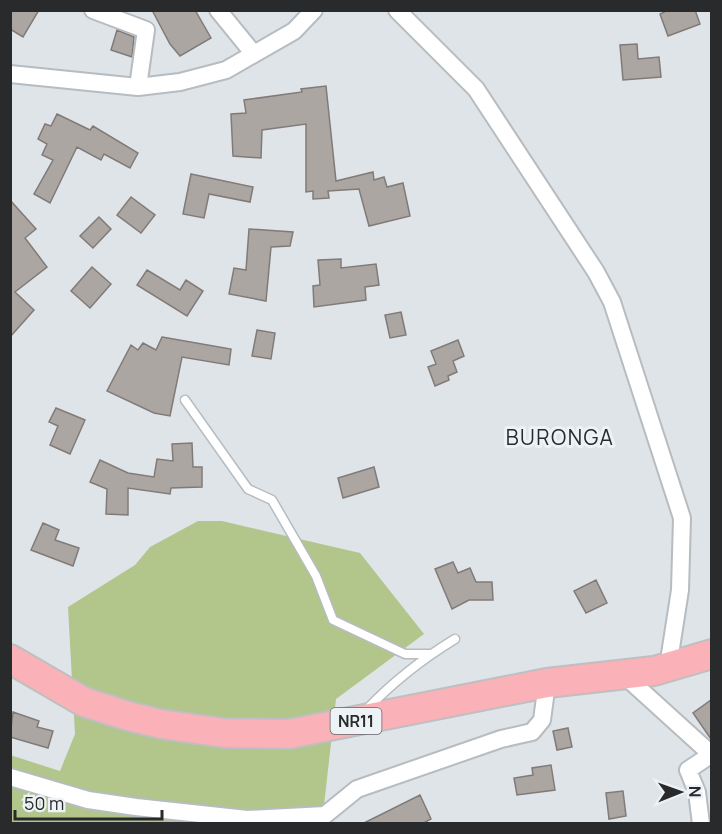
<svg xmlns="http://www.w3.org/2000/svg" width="722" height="834" font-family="Manrope,sans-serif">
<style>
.green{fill:#b2c58b}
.building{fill:#aca6a3;stroke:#817b78;stroke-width:1.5}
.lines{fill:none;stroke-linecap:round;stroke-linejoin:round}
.lane-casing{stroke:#b6bcc0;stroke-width:11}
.street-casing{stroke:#b6bcc0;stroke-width:20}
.highway-casing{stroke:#bebfc0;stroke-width:32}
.lane{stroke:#fff;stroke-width:8}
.street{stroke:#fff;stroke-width:16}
.highway{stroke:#fab1b7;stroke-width:28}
.labels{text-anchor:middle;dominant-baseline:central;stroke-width:6;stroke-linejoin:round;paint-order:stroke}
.shield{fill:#ecf2f6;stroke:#636669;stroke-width:1.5}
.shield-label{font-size:16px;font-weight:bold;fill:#282a2c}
.quarter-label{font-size:21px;letter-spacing:1.5px;fill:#282a2c;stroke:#ecf2f6}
</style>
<rect width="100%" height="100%" fill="#dfe4e9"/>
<!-- green -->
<path class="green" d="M198 521H222L360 553 424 634 336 699 322 823H11L10 755 60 771 75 734 68 607 135 565 150 547Z"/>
<!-- building -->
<path class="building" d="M10 10H39L23 37 10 29Z
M152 10H195L211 38 180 56 170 44Z
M668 10H695L700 24 668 36 660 14Z
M117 30 134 37 132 57 111 50Z
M637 44 638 59 659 57 661 77 623 80 620 45Z
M326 86 336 181 373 172 374 180 384 177 387 187 403 183 410 216 369 226 359 189 328 191 329 198 313 199V191L306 192V124L262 130 261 158 233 156 231 114 246 113 244 100 302 92 301 89Z
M57 114 90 130 93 126 138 153 130 168 104 154 101 160 77 147 50 203 34 194 53 160 42 155 47 144 38 139 45 124 51 126Z
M191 174 253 187 250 202 209 194 204 218 183 214Z
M131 197 155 215 141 233 117 215Z
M10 200 36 229 25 238 47 267 15 292 34 310 10 337Z
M99 217 111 229 93 248 80 236Z
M249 229 293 232 290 246 271 247 266 301 229 294 234 268 246 270Z
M341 259V268L376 264 379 285 365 287 366 300 314 307 313 286 320 285 318 260Z
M92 267 111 284 90 308 71 291Z
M147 270 180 290 186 280 203 291 187 316 137 285Z
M401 312 406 335 390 338 385 315Z
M257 330 275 333 271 359 252 356Z
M162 337 231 349 229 365 182 357 170 416 154 413 107 391 131 345 138 350 143 343 156 350Z
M458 340 464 356 453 361 457 372 448 376 449 380 435 386 428 367 436 364 431 351Z
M56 408 85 420 70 454 50 445 58 426 49 422Z
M192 443 193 467H202V487L171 488 170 494 128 488V515L106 514 107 489 90 482 100 460 128 473 154 477 157 459 173 461 172 444Z
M374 467 379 487 343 498 338 478Z
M43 523 59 530 55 540 79 548 73 566 31 550Z
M453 562 458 573 470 568 476 582H492L493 600H469L452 609 435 569Z
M596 580 607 603 586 613 574 591Z
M711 700V739L693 713Z
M13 712 39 721 37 727 53 731 48 748 10 737Z
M568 728 572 747 557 750 553 731Z
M551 765 555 790 517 795 514 778 533 775 532 768Z
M623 791 626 816 609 819 606 793Z
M420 795 431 819 422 824H362Z"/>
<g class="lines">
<defs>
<path id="lane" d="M185 400 248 489 272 500 316 576 333 620 405 654H431
M366 710C393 682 422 659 455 639"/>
<path id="street" d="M93 10 146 30 138 87
M218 10 253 53
M397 10 476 89 596 272 612 302 682 518 680 590 668 667
M10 74 138 87 180 82 226 70 294 31 314 10
M625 676 712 755
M10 777 88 800 136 807 247 819 325 815 357 789 501 739 532 732 542 720 547 683
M701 824 697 792 688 770 712 754"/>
<path id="highway" d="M10 659 84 702 128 716 161 724 224 733 289 734 547 683 654 671 712 654"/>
</defs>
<!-- lane casing -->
<use href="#lane" class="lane-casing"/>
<!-- street casing -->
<use href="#street" class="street-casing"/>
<!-- highway casing -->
<use href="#highway" class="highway-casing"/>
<!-- lane -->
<use href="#lane" class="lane"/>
<!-- street -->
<use href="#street" class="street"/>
<!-- highway -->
<use href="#highway" class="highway"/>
</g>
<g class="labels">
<!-- shield labels -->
<rect class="shield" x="330.5" y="708" width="51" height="26" rx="4.5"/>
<g class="shield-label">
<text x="356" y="721">NR11</text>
</g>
<!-- quarter labels -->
<g class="quarter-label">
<text x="560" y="437">BURONGA</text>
</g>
</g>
<!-- border -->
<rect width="722" height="834" fill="none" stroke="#282a2c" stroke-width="24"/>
<!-- north arrow -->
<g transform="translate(680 792) rotate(89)" stroke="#ecf2f6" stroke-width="4.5" paint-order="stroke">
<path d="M0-4.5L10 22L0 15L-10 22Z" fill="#282a2c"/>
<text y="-9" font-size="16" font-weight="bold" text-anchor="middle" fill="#282a2c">N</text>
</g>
<!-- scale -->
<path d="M15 810v9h147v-9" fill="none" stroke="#282a2c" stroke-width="3"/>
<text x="24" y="810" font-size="18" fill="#282a2c" stroke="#ecf2f6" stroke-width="4.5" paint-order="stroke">50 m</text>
</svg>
